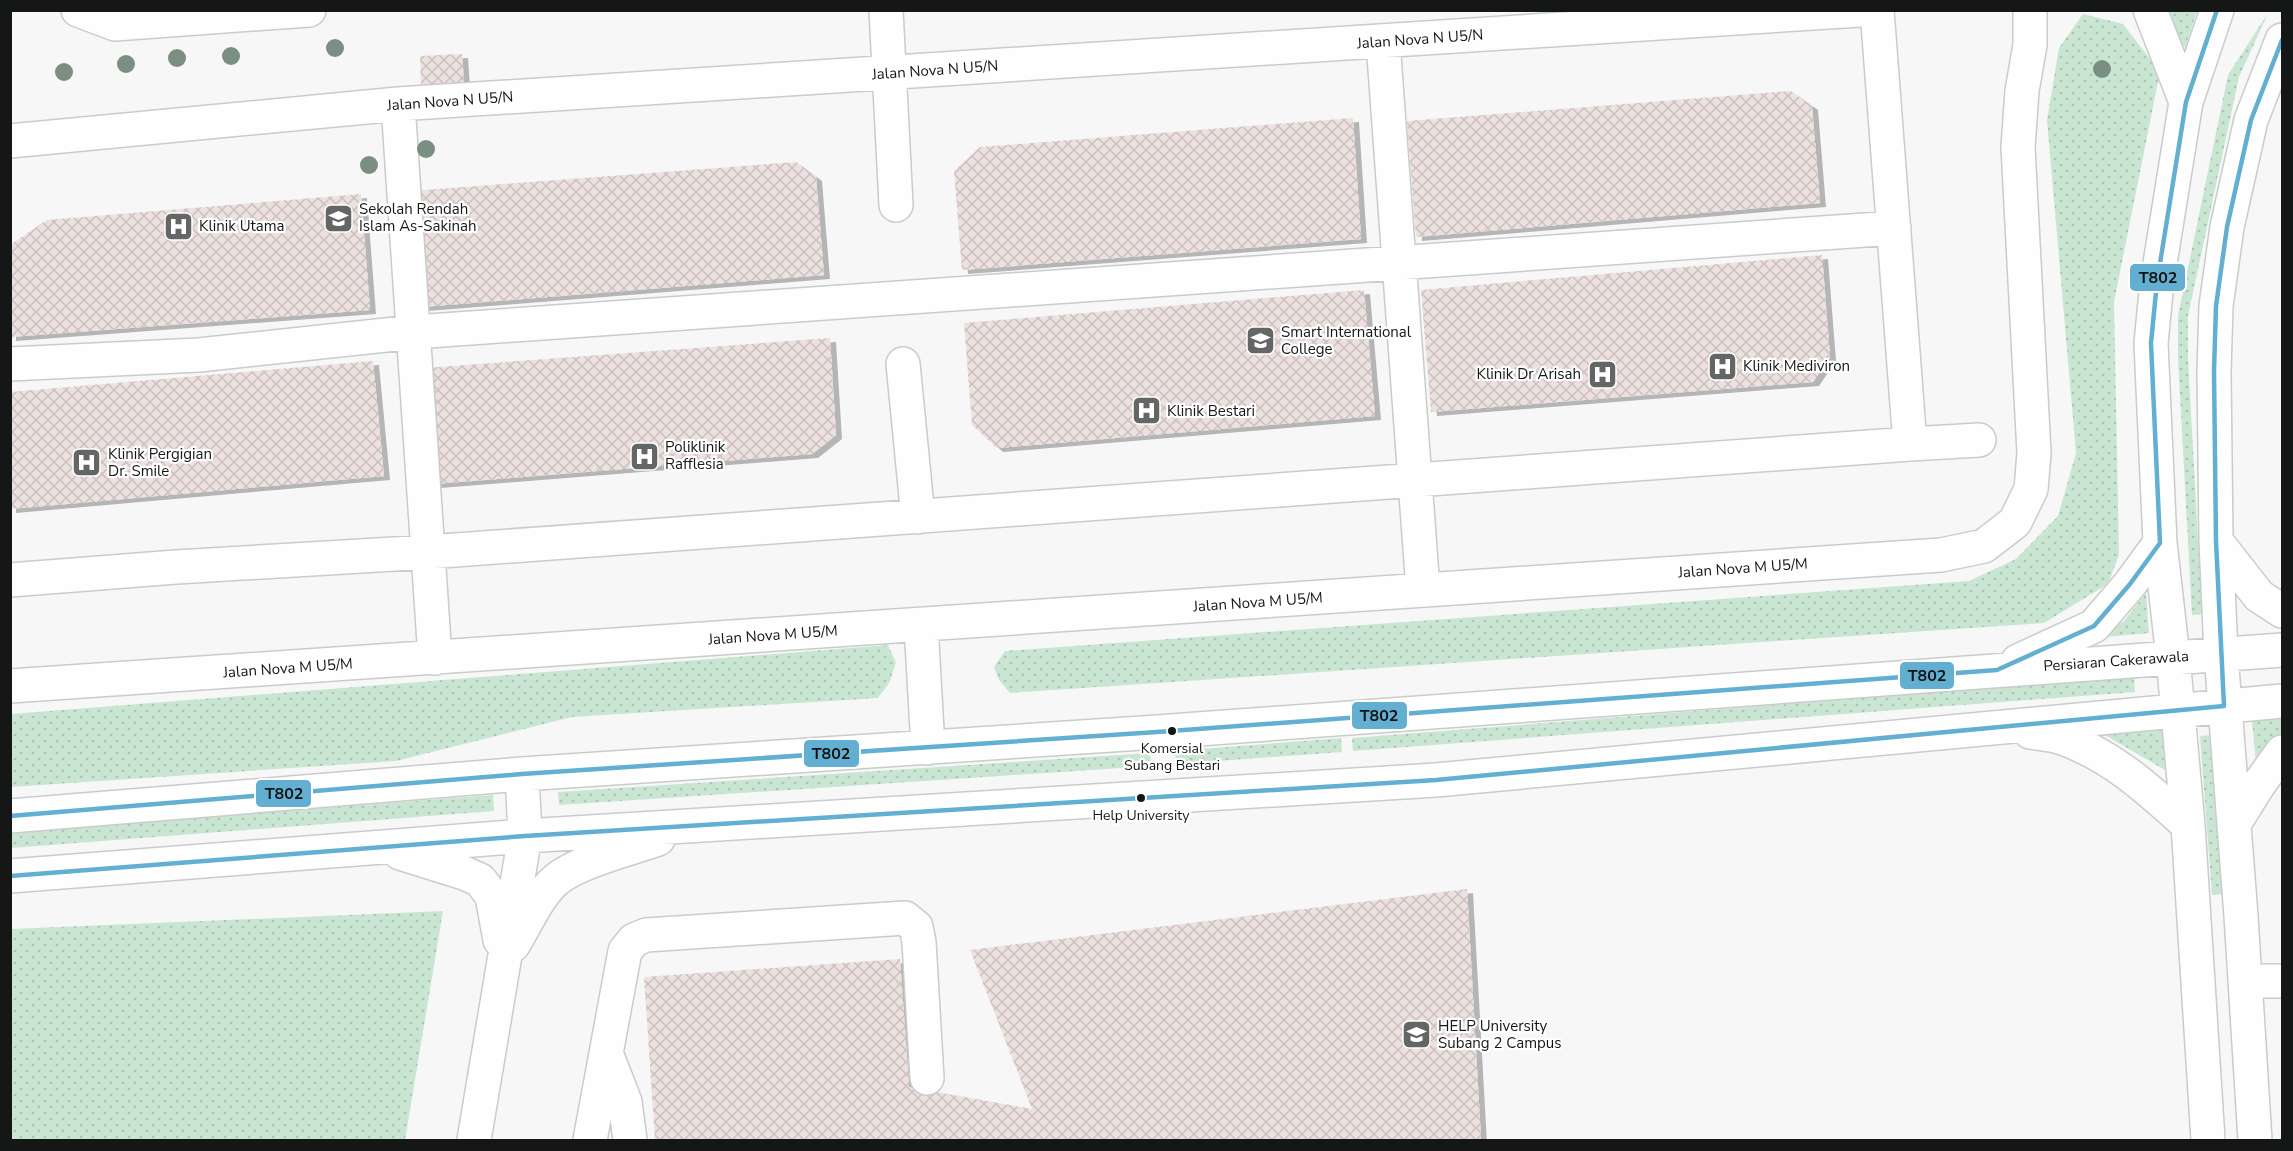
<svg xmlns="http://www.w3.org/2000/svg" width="2293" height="1151" font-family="'Nunito Sans',sans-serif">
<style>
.grass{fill:url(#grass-dots)}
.building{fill:url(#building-cross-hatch);filter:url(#shadow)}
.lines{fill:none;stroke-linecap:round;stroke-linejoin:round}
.minor-casing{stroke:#cacbcb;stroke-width:36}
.minor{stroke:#fefefe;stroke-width:33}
.bus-1-casing{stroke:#fff;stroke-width:9}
.bus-1{stroke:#63afd1;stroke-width:4.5}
.tree{fill:#7b8e82}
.bus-dot{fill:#151616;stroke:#fff;stroke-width:2}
.labels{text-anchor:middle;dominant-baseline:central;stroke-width:4.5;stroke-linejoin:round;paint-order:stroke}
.bus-label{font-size:14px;fill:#151616;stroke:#fff}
.street-label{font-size:15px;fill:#151616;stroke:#fff}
.poi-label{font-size:15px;fill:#151616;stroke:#fff;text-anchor:start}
.line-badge{stroke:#fff;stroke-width:2}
.pale-badge-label{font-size:16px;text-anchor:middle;font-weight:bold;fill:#111}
</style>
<defs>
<pattern id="grass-dots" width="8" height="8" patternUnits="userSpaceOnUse" patternTransform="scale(1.5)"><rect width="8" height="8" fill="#c9e6d2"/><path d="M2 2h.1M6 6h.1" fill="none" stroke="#acc5b4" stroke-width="1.8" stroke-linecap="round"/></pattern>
<pattern id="building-cross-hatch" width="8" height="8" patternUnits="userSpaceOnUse" patternTransform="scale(1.5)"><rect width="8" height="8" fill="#ede1e0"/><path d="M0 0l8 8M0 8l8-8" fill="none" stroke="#cac0bf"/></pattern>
<filter id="shadow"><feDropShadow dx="6" dy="4" stdDeviation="0" flood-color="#0004"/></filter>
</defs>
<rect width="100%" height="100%" fill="#f7f7f8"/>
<!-- grass -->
<path class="grass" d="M2162 11H2197L2185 48Z
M2268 13 2239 77 2188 316V358L2202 614 2192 615 2178 358V316L2228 75Z
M2083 14 2123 24 2160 72 2114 302 2119 555 2108 584 2044 623 1010 693 999 680 994 667 1005 651 1969 581 2016 559 2058 516 2076 453 2047 120 2059 48Z
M2146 593 2149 633 2096 638 2124 621Z
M888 645 896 663 889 683 878 698 572 717 396 761 11 787V714Z
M2134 677 2135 692 1353 751 1352 738Z
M2282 718V733L2256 764 2252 721Z
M2162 729 2165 770 2103 734Z
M2211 735 2223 894 2212 895 2200 736Z
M1341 738 1342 752 1176 764 1175 751Z
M1150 753 1151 766 559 805 558 792Z
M493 795 494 811 11 848V832Z
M443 911 405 1140H11V929Z"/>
<!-- building -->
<path class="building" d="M462 54 464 83 421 87 420 56Z
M1791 91 1812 106 1820 203 1416 237 1407 121Z
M1353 118 1361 239 962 270 954 171 980 147Z
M796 162 816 177 824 275 421 307 412 191Z
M361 194 370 310 10 337V245L47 220Z
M1822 255 1830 357 1813 382 1431 412 1421 290Z
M1364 290 1375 416 997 448 972 425 964 323Z
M830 338 836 435 812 454 434 484 425 368Z
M373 361 384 476 10 509V392Z
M1467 889 1481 1140H655L644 977 900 959 909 1087 1032 1109 970 950Z"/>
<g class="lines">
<defs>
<path id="minor" d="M78 10 115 24 309 10
M886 10 896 205
M2150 10 2186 102
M1383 42 1423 590
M398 104 435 658
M10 141 398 104 1860 10
M10 364 199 355 414 332 1894 228
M903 364 918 517
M1910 444 1979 440
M2216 541 2259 596 2282 611
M10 580 176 567 428 552 1910 444 1877 10
M921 625 928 748
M2018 661 2094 626 2130 584 2160 543
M10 686 1941 555 1984 546 2015 522 2031 489 2034 453 2018 147 2022 91 2030 45V10
M2030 732C2041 734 2052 734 2062 738 2112 755 2150 791 2188 825
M10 816 522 774 1157 732 2282 650
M2234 824 2257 787 2282 752
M400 853 464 873 480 880 492 896 500 940
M10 876 525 836 1436 780 2282 701
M513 945C526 924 538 895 557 879 580 861 630 849 658 839
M2246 981H2282
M606 1053 625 1102 630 1140
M474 1140 525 836 522 774
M590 1140 625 951 634 940 646 935 905 918 916 927 919 942 927 1078
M2208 1140 2188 825 2173 657 2160 543 2151 343 2157 282 2186 102 2217 10
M2255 1140 2241 916 2221 654 2216 541 2214 371 2216 306 2227 227 2251 120 2282 40"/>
</defs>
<!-- minor casing -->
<use href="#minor" class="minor-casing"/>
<!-- minor -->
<use href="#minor" class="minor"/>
<defs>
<path id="bus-1" d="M10 816 522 774 1157 732 1997 670 2094 626 2130 584 2160 543 2151 343 2157 282 2186 102 2217 10
M10 876 525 836 1436 780 2224 706 2216 541 2214 371 2216 306 2227 227 2251 120 2282 40"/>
</defs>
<!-- bus-1 casing -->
<use href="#bus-1" class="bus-1-casing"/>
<!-- bus-1 -->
<use href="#bus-1" class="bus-1"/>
</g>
<!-- trees -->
<g class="tree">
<circle cx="335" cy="48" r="9"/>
<circle cx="231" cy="56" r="9"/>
<circle cx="177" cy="58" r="9"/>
<circle cx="126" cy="64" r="9"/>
<circle cx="2102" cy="69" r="9"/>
<circle cx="64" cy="72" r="9"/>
<circle cx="426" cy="149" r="9"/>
<circle cx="369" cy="165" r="9"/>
</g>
<!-- icons -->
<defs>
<symbol id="school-square" viewBox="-11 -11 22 22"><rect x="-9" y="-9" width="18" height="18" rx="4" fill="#646565" stroke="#fff"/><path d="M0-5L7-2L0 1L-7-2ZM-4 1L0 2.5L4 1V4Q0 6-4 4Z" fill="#fff"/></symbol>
<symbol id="hospital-square" viewBox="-11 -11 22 22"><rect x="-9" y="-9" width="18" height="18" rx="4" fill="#646565" stroke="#fff"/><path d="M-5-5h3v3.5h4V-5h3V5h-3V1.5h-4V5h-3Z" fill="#fff"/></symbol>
<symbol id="university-square" viewBox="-11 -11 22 22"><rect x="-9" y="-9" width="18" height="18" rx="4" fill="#646565" stroke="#fff"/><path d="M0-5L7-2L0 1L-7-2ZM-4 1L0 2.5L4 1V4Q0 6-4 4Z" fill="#fff"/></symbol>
</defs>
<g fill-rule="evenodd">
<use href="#school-square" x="322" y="202" width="33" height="33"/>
<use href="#hospital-square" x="162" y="210" width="33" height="33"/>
<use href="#university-square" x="1244" y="324" width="33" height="33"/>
<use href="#hospital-square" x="1706" y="350" width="33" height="33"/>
<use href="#hospital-square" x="1586" y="358" width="33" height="33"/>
<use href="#hospital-square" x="1130" y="394" width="33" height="33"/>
<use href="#hospital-square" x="628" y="440" width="33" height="33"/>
<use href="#hospital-square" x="70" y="446" width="33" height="33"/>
<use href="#university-square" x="1400" y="1018" width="33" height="33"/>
</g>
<!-- markers -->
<g class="bus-dot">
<circle cx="1172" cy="731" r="5"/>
<circle cx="1141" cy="798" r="5"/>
</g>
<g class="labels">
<!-- bus labels -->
<g class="bus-label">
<text x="1172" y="748">Komersial<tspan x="1172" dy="17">Subang Bestari</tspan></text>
<text x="1141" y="815">Help University</text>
</g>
<!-- street labels -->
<g class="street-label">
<text transform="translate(1420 39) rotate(-4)">Jalan Nova N U5/N</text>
<text transform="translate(935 70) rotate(-4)">Jalan Nova N U5/N</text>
<text transform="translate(450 101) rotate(-4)">Jalan Nova N U5/N</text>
<text transform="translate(1743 568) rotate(-4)">Jalan Nova M U5/M</text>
<text transform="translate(1258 602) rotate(-4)">Jalan Nova M U5/M</text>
<text transform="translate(773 635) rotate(-4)">Jalan Nova M U5/M</text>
<text transform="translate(2116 661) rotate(-4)">Persiaran Cakerawala</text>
<text transform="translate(288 668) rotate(-4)">Jalan Nova M U5/M</text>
</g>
<!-- poi labels -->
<g class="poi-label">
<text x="359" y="209">Sekolah Rendah<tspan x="359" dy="17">Islam As-Sakinah</tspan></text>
<text x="199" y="226">Klinik Utama</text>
<text x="1281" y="332">Smart International<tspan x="1281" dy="17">College</tspan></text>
<text x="1743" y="366">Klinik Mediviron</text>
<text x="1581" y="374" text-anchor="end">Klinik Dr Arisah</text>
<text x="1167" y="411">Klinik Bestari</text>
<text x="665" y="447">Poliklinik<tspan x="665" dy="17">Rafflesia</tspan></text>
<text x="108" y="454">Klinik Pergigian<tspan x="108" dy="17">Dr. Smile</tspan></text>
<text x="1438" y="1026">HELP University<tspan x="1438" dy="17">Subang 2 Campus</tspan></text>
</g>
</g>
<g class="line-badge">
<rect x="2129" y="263" width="57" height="29" rx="6" fill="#63afd1"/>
<rect x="1899" y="661" width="56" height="29" rx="6" fill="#63afd1"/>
<rect x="1351" y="701" width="57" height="29" rx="6" fill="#63afd1"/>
<rect x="803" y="739" width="57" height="29" rx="6" fill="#63afd1"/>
<rect x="255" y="779" width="57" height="29" rx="6" fill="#63afd1"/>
</g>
<g class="pale-badge-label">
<text x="2158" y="283">T802</text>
<text x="1927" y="681">T802</text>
<text x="1379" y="721">T802</text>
<text x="831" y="759">T802</text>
<text x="284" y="799">T802</text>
</g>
<!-- border -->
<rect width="2293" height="1151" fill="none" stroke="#151616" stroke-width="24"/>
</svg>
